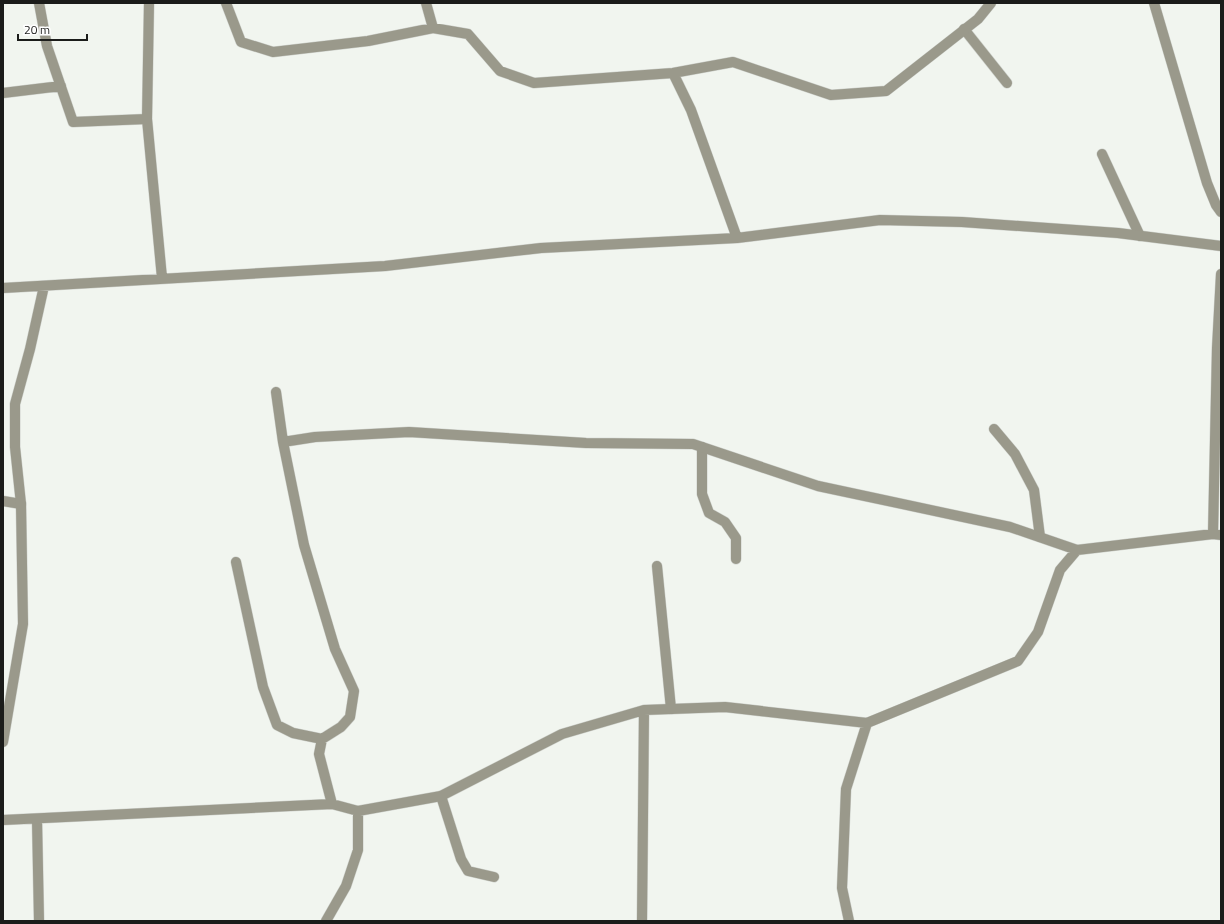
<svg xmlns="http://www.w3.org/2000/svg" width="1224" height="924" font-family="'Titillium Web',sans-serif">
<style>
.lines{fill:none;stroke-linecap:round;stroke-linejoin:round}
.service-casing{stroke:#cfd2cd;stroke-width:11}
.minor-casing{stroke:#cfd2cd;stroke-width:11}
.tertiary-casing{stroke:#cfd2cd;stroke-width:11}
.service{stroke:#9a998b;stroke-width:10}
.minor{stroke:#9a998b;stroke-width:10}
.tertiary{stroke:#9a998b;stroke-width:10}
</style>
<rect width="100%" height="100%" fill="#f1f5ef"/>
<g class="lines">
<defs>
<path id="service" d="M964 29 1007 83
M1102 154 1140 236
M994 429 1015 454 1034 490 1040 537
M702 447V494L709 513 725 522 736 538V559
M3 501 21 504
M657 566 671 709
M441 796 461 859 468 871 494 877"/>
<path id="minor" d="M39 3 47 46 73 122 147 119
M149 3 147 119 162 278
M226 3 241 42 273 52 368 41 433 28 468 34 500 71 534 83 673 73 733 62 831 95 886 91 978 19 991 3
M426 3 433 28
M673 73 691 110 737 238
M3 93 61 86
M3 288 385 266 541 248 737 238 880 220 962 222 1118 233 1221 246
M276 392 283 442 304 545 335 649 354 691 350 717 341 727 322 739 319 754 332 804
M283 442 315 437 409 432 586 443 693 444 818 486 1010 527 1077 550
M1213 534 1217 348 1221 274
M236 562 263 687 277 725 293 733 322 739
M3 742 23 624 21 504 15 447V404L30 349 44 286
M37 819 39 921
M3 820 332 804 358 811 441 796 562 734 644 710 725 707 867 723 1018 661 1038 632 1060 570 1077 550 1213 534 1221 535
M326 921 346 886 358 850V811
M642 921 644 710
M849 921 842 888 846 789 867 723"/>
<path id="tertiary" d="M1154 3 1207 183 1216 205 1221 212"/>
</defs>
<!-- service casing -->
<use href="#service" class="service-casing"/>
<!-- minor casing -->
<use href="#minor" class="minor-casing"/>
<!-- tertiary casing -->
<use href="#tertiary" class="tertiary-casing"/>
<!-- service -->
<use href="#service" class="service"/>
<!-- minor -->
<use href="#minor" class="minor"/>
<!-- tertiary -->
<use href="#tertiary" class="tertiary"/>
</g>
<!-- border -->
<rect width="1224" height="924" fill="none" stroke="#1b1c1a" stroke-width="8"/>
<!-- scale -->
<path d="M18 34v6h69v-6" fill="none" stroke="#1b1c1a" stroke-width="2"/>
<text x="24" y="34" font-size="12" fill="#1b1c1a" stroke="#ffffff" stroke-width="3" paint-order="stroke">20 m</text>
</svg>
